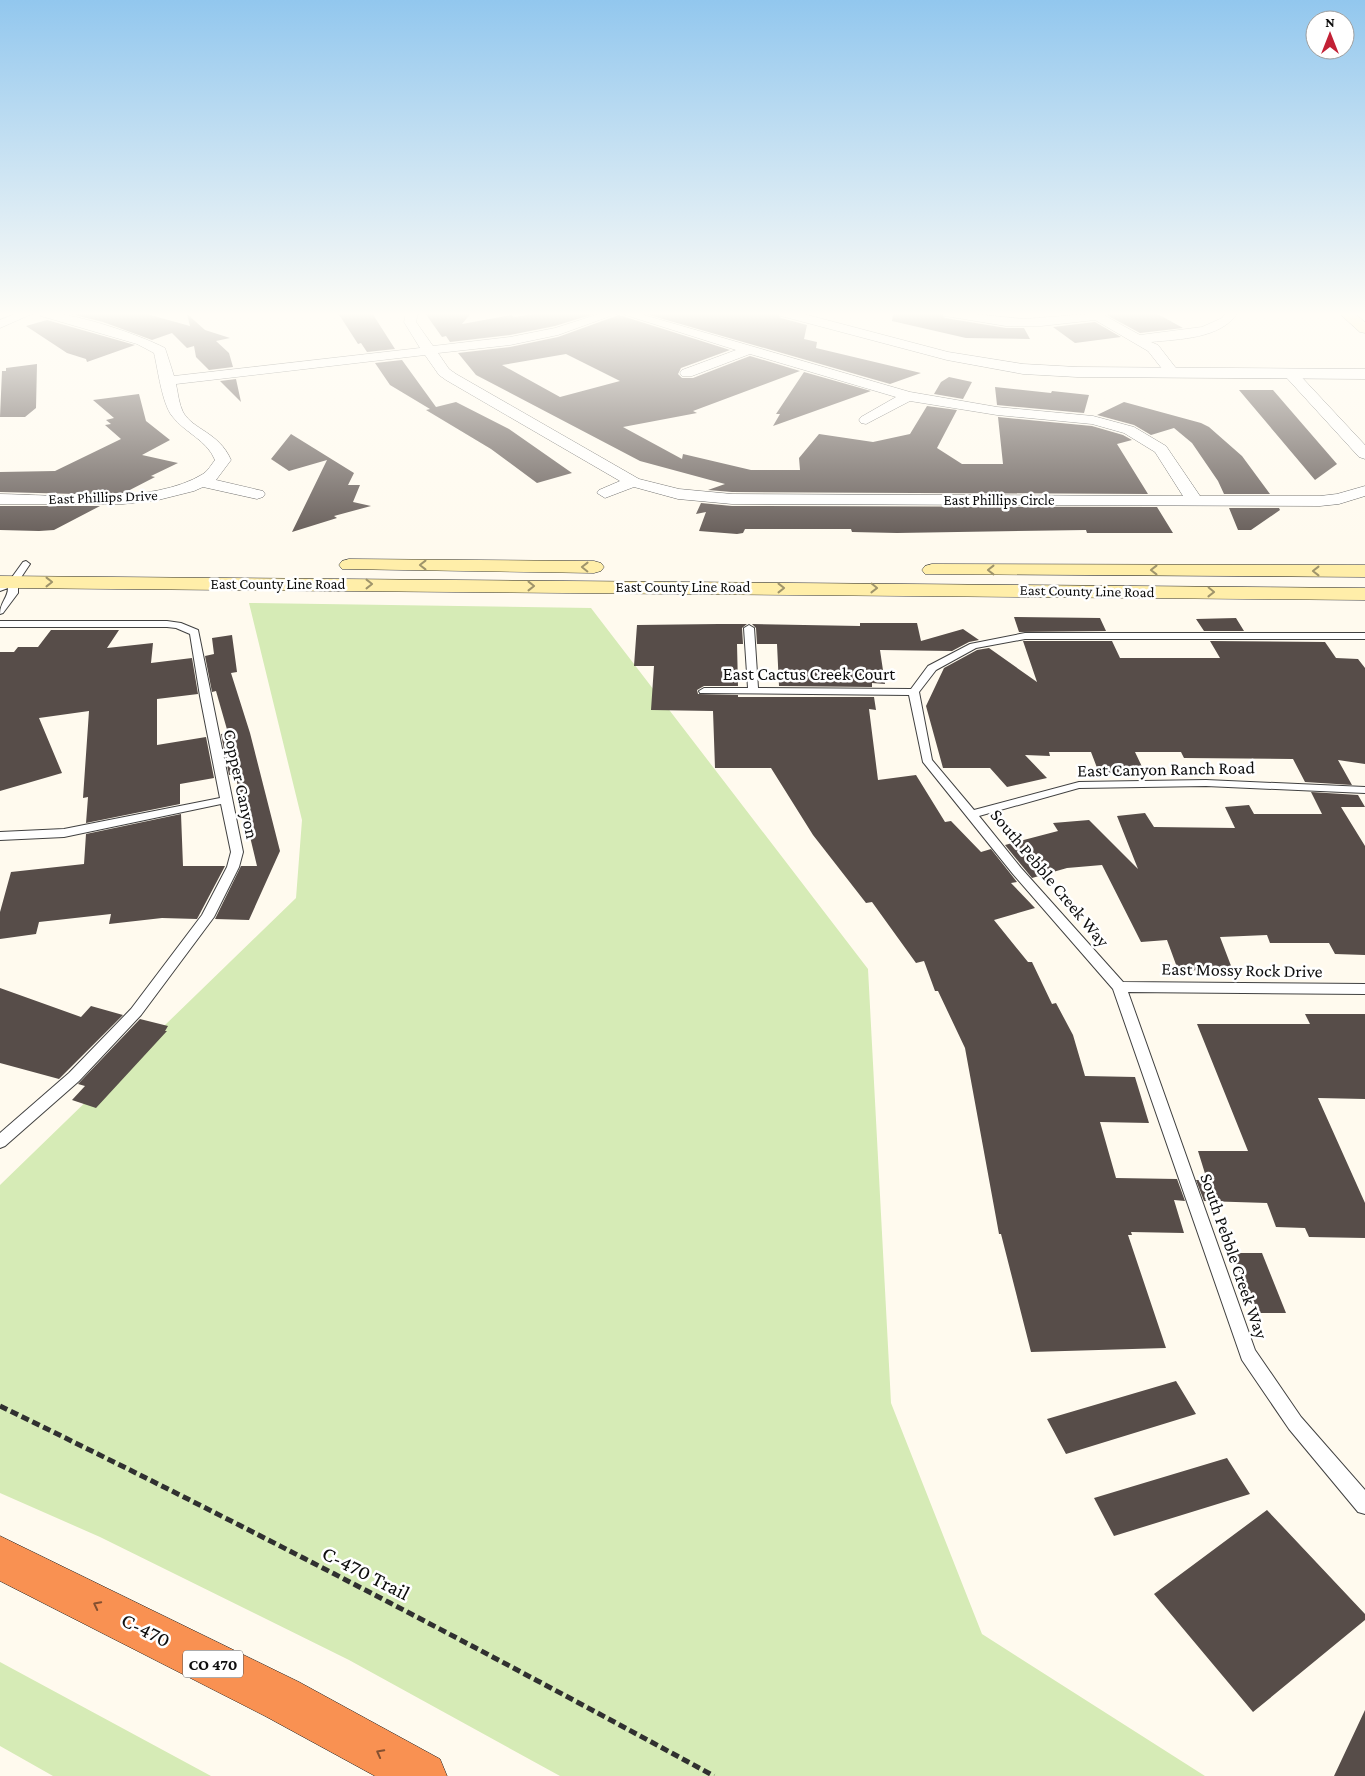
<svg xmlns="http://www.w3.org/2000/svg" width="1365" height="1776" font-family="'Crimson Pro',serif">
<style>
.green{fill:#d6ebb6}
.building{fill:#574d49;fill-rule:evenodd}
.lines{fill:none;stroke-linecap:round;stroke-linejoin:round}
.service-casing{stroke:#414141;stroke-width:2}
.minor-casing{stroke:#414141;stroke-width:1}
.tertiary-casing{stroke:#414141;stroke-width:1}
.secondary-casing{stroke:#303030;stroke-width:1}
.motorway-casing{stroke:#1f1f1f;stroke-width:1}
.path{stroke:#303030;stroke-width:5;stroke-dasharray:8 4;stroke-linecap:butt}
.service{fill:#fff;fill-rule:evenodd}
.minor{fill:#fff;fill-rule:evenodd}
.tertiary{fill:#fff;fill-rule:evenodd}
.secondary{fill:#ffeea9;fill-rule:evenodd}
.motorway{fill:#f99152;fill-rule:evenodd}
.oneway{stroke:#9f946b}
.oneway2{stroke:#845030}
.labels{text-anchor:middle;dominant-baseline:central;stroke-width:5;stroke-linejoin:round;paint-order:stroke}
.far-street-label{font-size:15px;fill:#0e0e0e;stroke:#fff}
.shield{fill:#fff;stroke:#565656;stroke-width:1}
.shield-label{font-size:16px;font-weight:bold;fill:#0e0e0e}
.street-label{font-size:18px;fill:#0e0e0e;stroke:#fff}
.near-street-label{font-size:21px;fill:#0e0e0e;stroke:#fff}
</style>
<rect width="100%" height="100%" fill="#fffaee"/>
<!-- green -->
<path class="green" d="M249 603 591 608 868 969 891 1403 982 1634 1205 1776H560L349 1660 100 1537 0 1493V1185L296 898 302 820Z
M0 1662 211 1776H53L0 1746Z"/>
<!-- building -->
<path class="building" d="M67 313H143L190 326 187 314 205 330 230 338 216 341 229 353 233 367 209 370 196 357 194 346 187 348 172 333 152 340 103 322Z
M338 313H372L395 349 367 352 361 343 358 344Z
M425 313H471L462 324 511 315 514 317 541 313H597L555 326 510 335 450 342 446 336 442 337Z
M642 313H777L781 318 807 325 804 339 817 342 816 348 921 373 890 384Z
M893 313H941L945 318 1006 328H1024L1030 339 966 338 892 321Z
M1103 313H1156L1183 328 1140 333Z
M619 315 730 350 681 368 678 374 682 378H693L750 356 800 371 693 411 697 413 623 427 682 459 683 454 751 470H800L799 458 819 434 873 442 910 434 927 406 957 410 937 448 962 464H1003L998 417 1092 426 1123 435 1132 440 1117 444 1148 494 732 492 708 490 725 484 640 461 476 375 458 353 510 347 558 337ZM566 354 620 381 560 397 502 365Z
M47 320 135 345 87 362 86 359 67 353 26 326Z
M1095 322 1121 337 1075 343 1053 327Z
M402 360 436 407 456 402 509 429 572 473 537 483 491 449 426 410 430 409 390 385 375 363Z
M37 364 36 408 25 417H0L2 371H6V368Z
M804 372 871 391 773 426 780 414H776Z
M949 377 972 382 963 399 934 394 941 382Z
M236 379 241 402 220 381Z
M995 387 1051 393 1052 391 1089 395 1084 413 997 405Z
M1239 390H1273L1337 464 1315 480Z
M139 394 146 421 170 440 142 455 178 463 151 476 155 477 124 493 76 494 0 492V472L55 471 121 439 105 425 111 424 106 420 114 418 93 400Z
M1124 402 1201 423 1209 427 1242 456 1270 494H1224L1218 481 1192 443 1174 428 1151 435 1134 425 1097 415Z
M291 434 354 473 348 485H360L353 502 371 506 334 516 337 518 292 532 327 460 289 471 271 459Z
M701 503 732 506 1157 507 1173 533H1087L1086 530 897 533 852 532 851 529H745L743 533 737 534 699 531 706 512 696 514Z
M0 506H100L54 530 39 531 0 530Z
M1229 508H1279L1280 510 1251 530H1238Z
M1014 617 1100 618 1106 631 1019 632Z
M1236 618 1244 631H1204L1196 619Z
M860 623H917L921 641 963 629 979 640 969 642 952 651 880 650 885 684 872 683V687L779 686 777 644H757L756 628 752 624 860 626Z
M719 624H747L742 628 743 644H737L738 686H704L697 690 698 694 738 695V697H874L876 710 869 709 878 780 916 775 945 822 951 821 981 852 991 849 1017 882 1011 883 1035 908 994 920 1028 962H1032L1052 1004 1056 1003 1073 1035 1085 1076 1135 1077 1149 1123 1100 1122 1116 1178 1177 1179 1185 1201 1174 1200 1184 1233 1131 1232 1132 1235H1128L1166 1348 1031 1352 1001 1234H999L965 1048 938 991H935L924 961 916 963 872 902 866 903 813 835 771 768H715L713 711 651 710 654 666H634L637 625Z
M51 630H119L107 648 153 643 151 663 192 658 198 694 157 699V745L206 737 214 778 180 784V804L86 823 88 797 83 798 89 711 39 718 62 773 0 791V652H14L18 647H38Z
M232 635 237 672 231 673 250 733 280 851 249 920 215 919 241 866H257L235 774 229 775 221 734 228 733 216 691 212 692 205 656 214 654 212 638Z
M1023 641H1112L1120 658H1220L1210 641 1325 642 1336 658 1358 659 1365 668V764L1338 760 1352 785 1305 782 1293 759 1184 758 1181 752H1135L1145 773H1099L1091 752H1049L1050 756 1025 755 1047 778 1007 787 990 768H943L926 706 944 668 977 650 989 648 1037 682Z
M1311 792 1358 795 1365 807H1341L1365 846V955L1335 954 1329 943H1270L1267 935 1220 937 1233 971 1178 970 1167 940 1141 942 1102 865 1067 868 1032 878 1005 845 1058 831 1053 823 1089 820 1138 869 1117 816 1145 813 1154 827 1235 828 1225 807 1249 805 1254 814H1322Z
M181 814 183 866H225L197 919 162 918 109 924 111 914 39 922 36 934 0 939V912L11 872 84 864 86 834Z
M0 988 81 1017 91 1006 123 1015 59 1079 0 1063Z
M1305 1014H1365V1099L1318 1098 1365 1203V1238L1309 1237 1305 1228 1276 1227 1267 1203 1204 1201 1196 1180H1207L1198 1151H1248L1197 1024H1310Z
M140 1019 168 1026 165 1031H167L96 1108 72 1100 85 1086 78 1084Z
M1232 1253H1262L1286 1313H1255Z
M1176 1381 1196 1414 1066 1454 1047 1419Z
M1227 1458 1250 1494 1114 1536 1094 1498Z
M1267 1510 1365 1614V1620L1253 1712 1154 1594Z
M1365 1710V1776H1334Z"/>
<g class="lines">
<defs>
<path id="service" d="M26 561 30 564 18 582V593L3 613 0 614C0 602 8 598 8 588L0 591V585L10 580 23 562Z
M0 621H167L181 623 198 630 243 852 239 867 214 917 141 1015 79 1081 5 1146 0 1148V1133L69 1073 131 1009 202 915 227 867 231 852 221 804 64 837 0 840V832L64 829 220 798 200 696 190 634 176 628 167 627H0Z
M749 625 754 628 758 688 911 689 928 666 970 644 1025 633H1365V639H1025L976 648 936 670 919 692 932 760 974 810 1079 782 1206 780 1365 787V793L1206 786 1079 788 979 816 1021 868 1123 982 1365 984V994L1128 992 1255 1350 1301 1417 1365 1490V1514L1358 1512 1289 1429 1242 1360 1113 989 1013 874 923 762 909 695 700 693 699 691 704 688H748L744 628Z"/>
<path id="minor" d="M18 313H34L0 328V320Z
M39 313C68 310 138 334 165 348L174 376 420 348 404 322 406 313H418L416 322 433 346 510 337 555 328 602 313H637L910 392 997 407 1093 416 1134 427 1166 446 1200 496H1320L1337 494 1365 486V496L1339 504 1320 506 732 504 678 499 634 487 605 498 597 493 599 490 620 481 446 380 439 375 425 355 176 384C178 393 179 404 183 412 193 430 219 432 231 460L216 480 263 491 265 494 263 497 257 499 203 487 194 491 158 500 123 504H0V494C57 495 153 505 203 474 208 471 211 465 215 460 207 440 185 433 172 416 162 403 158 370 154 353L137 344 41 316ZM619 313 736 350 682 370 680 373 682 376H692L750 354 896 397 861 417 859 420 861 423 866 424 910 401 997 415 1092 424 1124 433 1155 452 1183 496 732 494 679 489 639 479 456 374 449 369 438 353 510 345 558 335Z
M943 313H964L1024 319 1100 313 1140 335 1202 327 1222 318 1226 313H1238C1220 339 1180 339 1151 342L1158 345 1179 372 1172 376 1167 375 1148 351 1095 320 1041 326H1006L945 316Z
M1290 369 1295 370 1365 445V459L1359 457 1285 376 1283 373 1285 370Z"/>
<path id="tertiary" d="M779 313H800L948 352 1023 364 1077 367 1365 369V379L1077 377 1023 374 947 360 781 316Z"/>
<path id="secondary" d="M1339 313H1354L1365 322V333L1360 332Z
M349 559 594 561 601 563 604 567 601 571 594 573 342 569 339 565 342 561Z
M932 564 1365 565V577L925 574 922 570 925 566Z
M0 576 1365 588V600L0 588Z"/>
<path id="motorway" d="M0 1536 299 1682 440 1759 447 1776H375L265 1716 0 1581Z"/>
</defs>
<!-- service casing -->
<use href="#service" class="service-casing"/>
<!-- minor casing -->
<use href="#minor" class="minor-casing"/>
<!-- tertiary casing -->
<use href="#tertiary" class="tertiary-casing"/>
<!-- secondary casing -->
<use href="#secondary" class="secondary-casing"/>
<!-- motorway casing -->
<use href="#motorway" class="motorway-casing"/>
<!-- path -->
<path class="path" d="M0 1406C241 1523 479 1648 714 1776"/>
<!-- service -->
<use href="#service" class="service"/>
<!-- minor -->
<use href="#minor" class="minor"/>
<!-- tertiary -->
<use href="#tertiary" class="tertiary"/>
<!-- secondary -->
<use href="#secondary" class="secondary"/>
<!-- motorway -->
<use href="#motorway" class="motorway"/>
</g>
<!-- one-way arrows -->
<defs><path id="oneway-chevron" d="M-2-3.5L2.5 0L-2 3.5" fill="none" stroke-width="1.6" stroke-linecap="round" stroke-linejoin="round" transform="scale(1.25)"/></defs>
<g class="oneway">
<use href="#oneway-chevron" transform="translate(423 565) rotate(-180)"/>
<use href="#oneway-chevron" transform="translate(585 567) rotate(-179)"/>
<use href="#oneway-chevron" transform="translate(991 570) rotate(-180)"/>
<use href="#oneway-chevron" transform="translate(1154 570) rotate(-180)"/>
<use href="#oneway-chevron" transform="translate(1316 571) rotate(-180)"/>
<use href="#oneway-chevron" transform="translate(49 582)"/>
<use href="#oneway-chevron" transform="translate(369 584)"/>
<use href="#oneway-chevron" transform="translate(531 586)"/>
<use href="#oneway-chevron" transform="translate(781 588)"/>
<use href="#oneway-chevron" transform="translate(874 588) rotate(1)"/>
<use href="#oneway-chevron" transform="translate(1211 592) rotate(1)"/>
</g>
<g class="oneway2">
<use href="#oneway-chevron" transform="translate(97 1605) rotate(-153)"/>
<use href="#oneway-chevron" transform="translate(380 1753) rotate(-152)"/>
</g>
<!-- sky -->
<linearGradient id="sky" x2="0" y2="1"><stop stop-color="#92c7ee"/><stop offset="0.56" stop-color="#fffdf7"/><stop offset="1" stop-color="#fffdf7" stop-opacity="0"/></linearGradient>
<rect width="1365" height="561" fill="url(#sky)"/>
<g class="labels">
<!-- far-street labels -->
<g class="far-street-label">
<text transform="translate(103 497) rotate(-2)">East Phillips Drive</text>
<text x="999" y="500">East Phillips Circle</text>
<text x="278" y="584">East County Line Road</text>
<text x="683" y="587">East County Line Road</text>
<text transform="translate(1087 591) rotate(1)">East County Line Road</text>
</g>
<!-- shield labels -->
<rect class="shield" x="183" y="1650.5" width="60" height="27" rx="4"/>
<g class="shield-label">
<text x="213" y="1664">CO 470</text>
</g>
<!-- street labels -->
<g class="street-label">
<text x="809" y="674">East Cactus Creek Court</text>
<text transform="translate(1166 769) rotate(-1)">East Canyon Ranch Road</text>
<text transform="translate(241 784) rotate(78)">Copper Canyon</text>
<text transform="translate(1050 878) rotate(50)">South Pebble Creek Way</text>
<text transform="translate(1242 970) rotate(1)">East Mossy Rock Drive</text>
<text transform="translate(1234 1256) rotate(71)">South Pebble Creek Way</text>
</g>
<!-- near-street labels -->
<g class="near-street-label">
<text transform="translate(366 1573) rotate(27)">C-470 Trail</text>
<text transform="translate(146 1630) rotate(27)">C-470</text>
</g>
</g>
<!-- north arrow -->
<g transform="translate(1330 35)"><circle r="24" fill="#ffffff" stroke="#9f9f9f"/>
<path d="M0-4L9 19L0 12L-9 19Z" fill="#c22136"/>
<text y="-8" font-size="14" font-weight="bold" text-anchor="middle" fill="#0e0e0e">N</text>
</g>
</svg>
